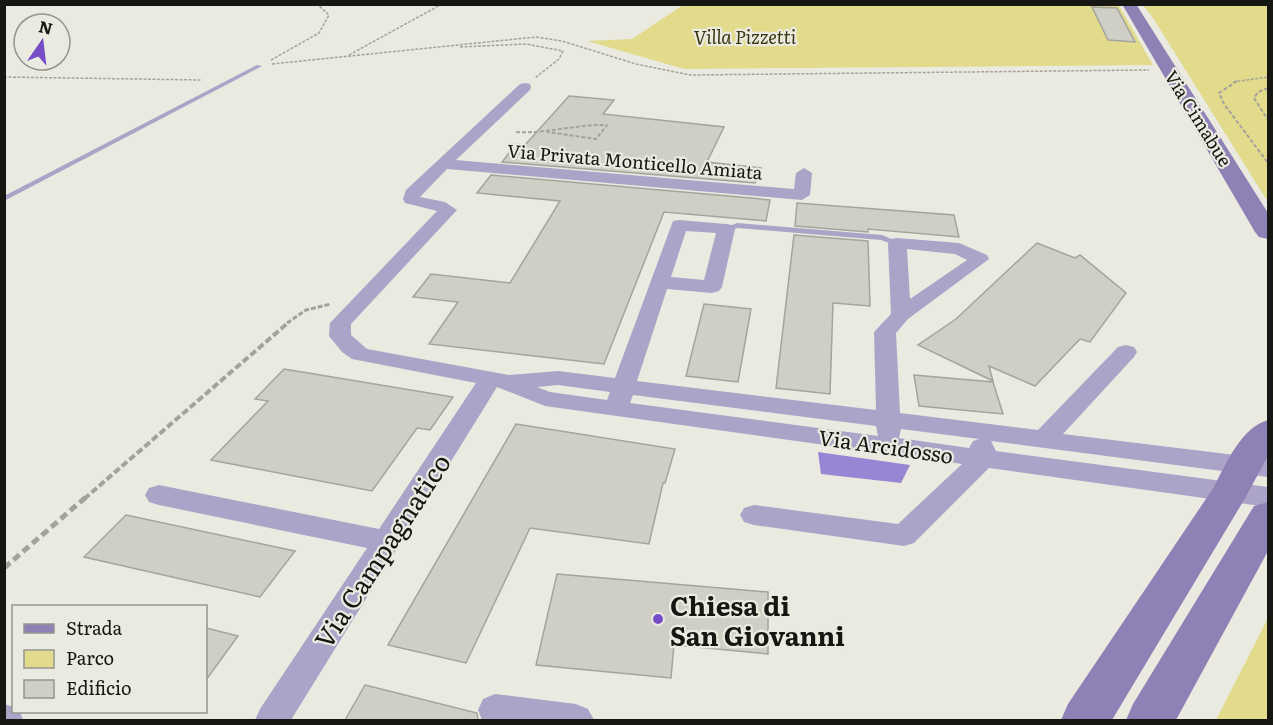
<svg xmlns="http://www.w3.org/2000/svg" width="1273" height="725" font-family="Literata,serif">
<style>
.green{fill:#e2db8b}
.water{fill:#9885d3}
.building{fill:#cfcfc6;stroke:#a5a49c;stroke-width:1.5}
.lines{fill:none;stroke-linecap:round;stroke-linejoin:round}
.path-far4{stroke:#a3a39c;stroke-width:1.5;stroke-dasharray:3 1.5;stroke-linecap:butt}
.path-far3{stroke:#a3a39c;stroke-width:2;stroke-dasharray:4 2;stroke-linecap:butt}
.path-far2{stroke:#a3a39c;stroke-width:3;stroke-dasharray:5 2;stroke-linecap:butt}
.path-far1{stroke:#a3a39c;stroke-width:4;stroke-dasharray:7 3;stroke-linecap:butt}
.path{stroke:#a3a39c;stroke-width:5;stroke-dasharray:8 4.5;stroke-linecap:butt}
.lane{fill:#aba4c8;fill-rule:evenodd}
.street{fill:#aba4c8;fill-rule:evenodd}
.secondary{fill:#8d81b6;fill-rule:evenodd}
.poi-dot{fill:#754ec7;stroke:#eaeae1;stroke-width:2}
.labels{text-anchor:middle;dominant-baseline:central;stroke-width:4.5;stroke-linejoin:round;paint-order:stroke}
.far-park-label{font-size:18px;font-style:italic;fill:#39350d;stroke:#eaeae1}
.far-street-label{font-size:18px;fill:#161613;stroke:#eaeae1}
.street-label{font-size:21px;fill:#161613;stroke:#eaeae1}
.near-street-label{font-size:26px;fill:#161613;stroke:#eaeae1}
.near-poi-label{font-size:26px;font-weight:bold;fill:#161613;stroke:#eaeae1;text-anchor:start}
</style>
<rect width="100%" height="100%" fill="#eaeae1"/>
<!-- green -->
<path class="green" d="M1118 4 1153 65 684 69 587 41 632 39 683 5Z
M1143 5H1268V202L1153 18Z
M1268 618V720H1216Z"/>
<!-- water -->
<path class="water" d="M818 452 910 465 901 483 821 474Z"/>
<!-- building -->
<path class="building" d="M1092 7 1117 8 1135 42 1108 40Z
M569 96 614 100 603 114 724 127 707 162 761 168 755 183 502 162 516 144 525 145Z
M491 175 751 198 770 200 766 221 664 212 604 364 429 344 458 302 413 297 431 274 510 283 560 201 477 193Z
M797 203 954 215 959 237 868 229V232L795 226Z
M794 235 868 241 870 306 833 303 830 394 776 388Z
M1037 243 1075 258 1080 255 1126 293 1090 342 1080 339 1035 386 989 366 993 381 918 345 956 319Z
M704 304 751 309 738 382 686 376Z
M284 369 453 397 430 430 417 428 372 491 211 460 268 401 255 399Z
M914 375 993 382 1003 414 919 406Z
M516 424 675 449 665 483H663L649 544 530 528 466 663 388 645Z
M126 515 295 551 260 597 84 557Z
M557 574 768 592V654L674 645 671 678 536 665Z
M206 628 238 636 206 680Z
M365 685 477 713 478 720H345Z"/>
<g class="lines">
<!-- path-far4 -->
<path class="path-far4" d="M460 47 526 44 563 51 559 59 535 78
M349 55 442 4
M271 60 319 33 329 15 317 4
M272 64 536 37 562 41 636 64 690 75 1149 70
M4 77 201 80
M1233 82 1268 77"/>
<!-- path-far3 -->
<path class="path-far3" d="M1237 81 1219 93 1224 104 1268 163
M1268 88 1258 92 1254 98 1268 120
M516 132C547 134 576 124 607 125L596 139 547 132"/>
<!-- path-far2 -->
<path class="path-far2" d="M287 323 306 310 331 304"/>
<!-- path-far1 -->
<path class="path-far1" d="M84 499 289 322"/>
<!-- path -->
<path class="path" d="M4 568 86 497"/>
<!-- lane -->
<path class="lane" d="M257 65 262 66 4 201V196Z
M737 223 882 235 901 243 897 246 881 240 738 228 726 231 722 229Z"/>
<!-- street -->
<path class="street" d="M525 83 530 84 531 87 530 90 456 160 794 189 796 173 804 168 812 173 810 195 802 200 447 169 420 197 445 202 457 210 351 324V335L367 349 509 375 558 371 615 378 673 221 679 220 726 224 732 225 735 229 722 287 719 291 712 293 667 289 637 381 876 410 874 332 891 314 888 243 891 239 897 238 959 243 987 255 989 259 908 319 896 333 900 413 1038 430 1118 347 1126 345 1134 347 1137 352 1134 357 1063 434 1268 459V477L991 441 996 451 1268 487V507L989 468 914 543 904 546 754 525 744 522 740 515 744 508 754 505 898 524 962 464 545 406 497 387 291 720H255L260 709 367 548 159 505 149 502 145 495 149 488 159 485 379 529 476 383 352 359 342 352 329 336 330 323 437 211 405 203 403 199 406 190 520 84ZM686 231 716 233 704 280 671 277ZM907 249 955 254 967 260 910 299ZM558 385 610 392 607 400 550 392 537 387ZM633 395 876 426 878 436 630 403ZM901 429 979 439 973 441 969 448 899 438Z
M495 694 576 704 588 709 594 720H482L478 710 483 699Z
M4 704 14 707V712H20L23 720H4Z"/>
<!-- secondary -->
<path class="secondary" d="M1122 4H1136L1268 213V239L1259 237 1255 232Z
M1268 420V456L1244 500 1112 720H1061L1068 704 1214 487C1226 463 1242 427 1268 420Z
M1268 502V551L1176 720H1126L1133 704 1254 506Z"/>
</g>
<!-- markers -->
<circle class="poi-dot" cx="658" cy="619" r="6"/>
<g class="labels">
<!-- far-park labels -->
<g class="far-park-label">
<text x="745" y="36">Villa Pizzetti</text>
</g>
<!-- far-street labels -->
<g class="far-street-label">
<text transform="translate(1199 118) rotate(58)">Via Cimabue</text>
<text transform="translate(635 161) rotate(5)">Via Privata Monticello Amiata</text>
</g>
<!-- street labels -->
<g class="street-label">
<text transform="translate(886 445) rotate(8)">Via Arcidosso</text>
</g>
<!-- near-street labels -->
<g class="near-street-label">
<text transform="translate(381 550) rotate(-57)">Via Campagnatico</text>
</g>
<!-- near-poi labels -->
<g class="near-poi-label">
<text x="670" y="604">Chiesa di<tspan x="670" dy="30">San Giovanni</tspan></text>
</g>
</g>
<!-- border -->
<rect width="1273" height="725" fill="none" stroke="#161613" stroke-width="12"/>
<!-- legend -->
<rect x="12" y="605" width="195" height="108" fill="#eaeae1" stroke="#95958f" stroke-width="1.5"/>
<rect x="24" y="624" width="30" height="9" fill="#8d81b6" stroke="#95958f" stroke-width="1.5"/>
<text x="66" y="635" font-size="18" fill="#161613">Strada</text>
<rect x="24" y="650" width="30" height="18" fill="#e2db8b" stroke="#95958f" stroke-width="1.5"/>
<text x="66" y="665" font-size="18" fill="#161613">Parco</text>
<rect x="24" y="680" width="30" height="18" fill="#cfcfc6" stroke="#95958f" stroke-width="1.5"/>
<text x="66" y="695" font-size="18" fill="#161613">Edificio</text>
<!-- north arrow -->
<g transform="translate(42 42) rotate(14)"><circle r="28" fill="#eaeae1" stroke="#95958f" stroke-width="1.5"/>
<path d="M0-4.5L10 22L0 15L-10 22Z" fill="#754ec7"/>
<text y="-9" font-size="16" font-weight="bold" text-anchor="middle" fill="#161613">N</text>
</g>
</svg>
